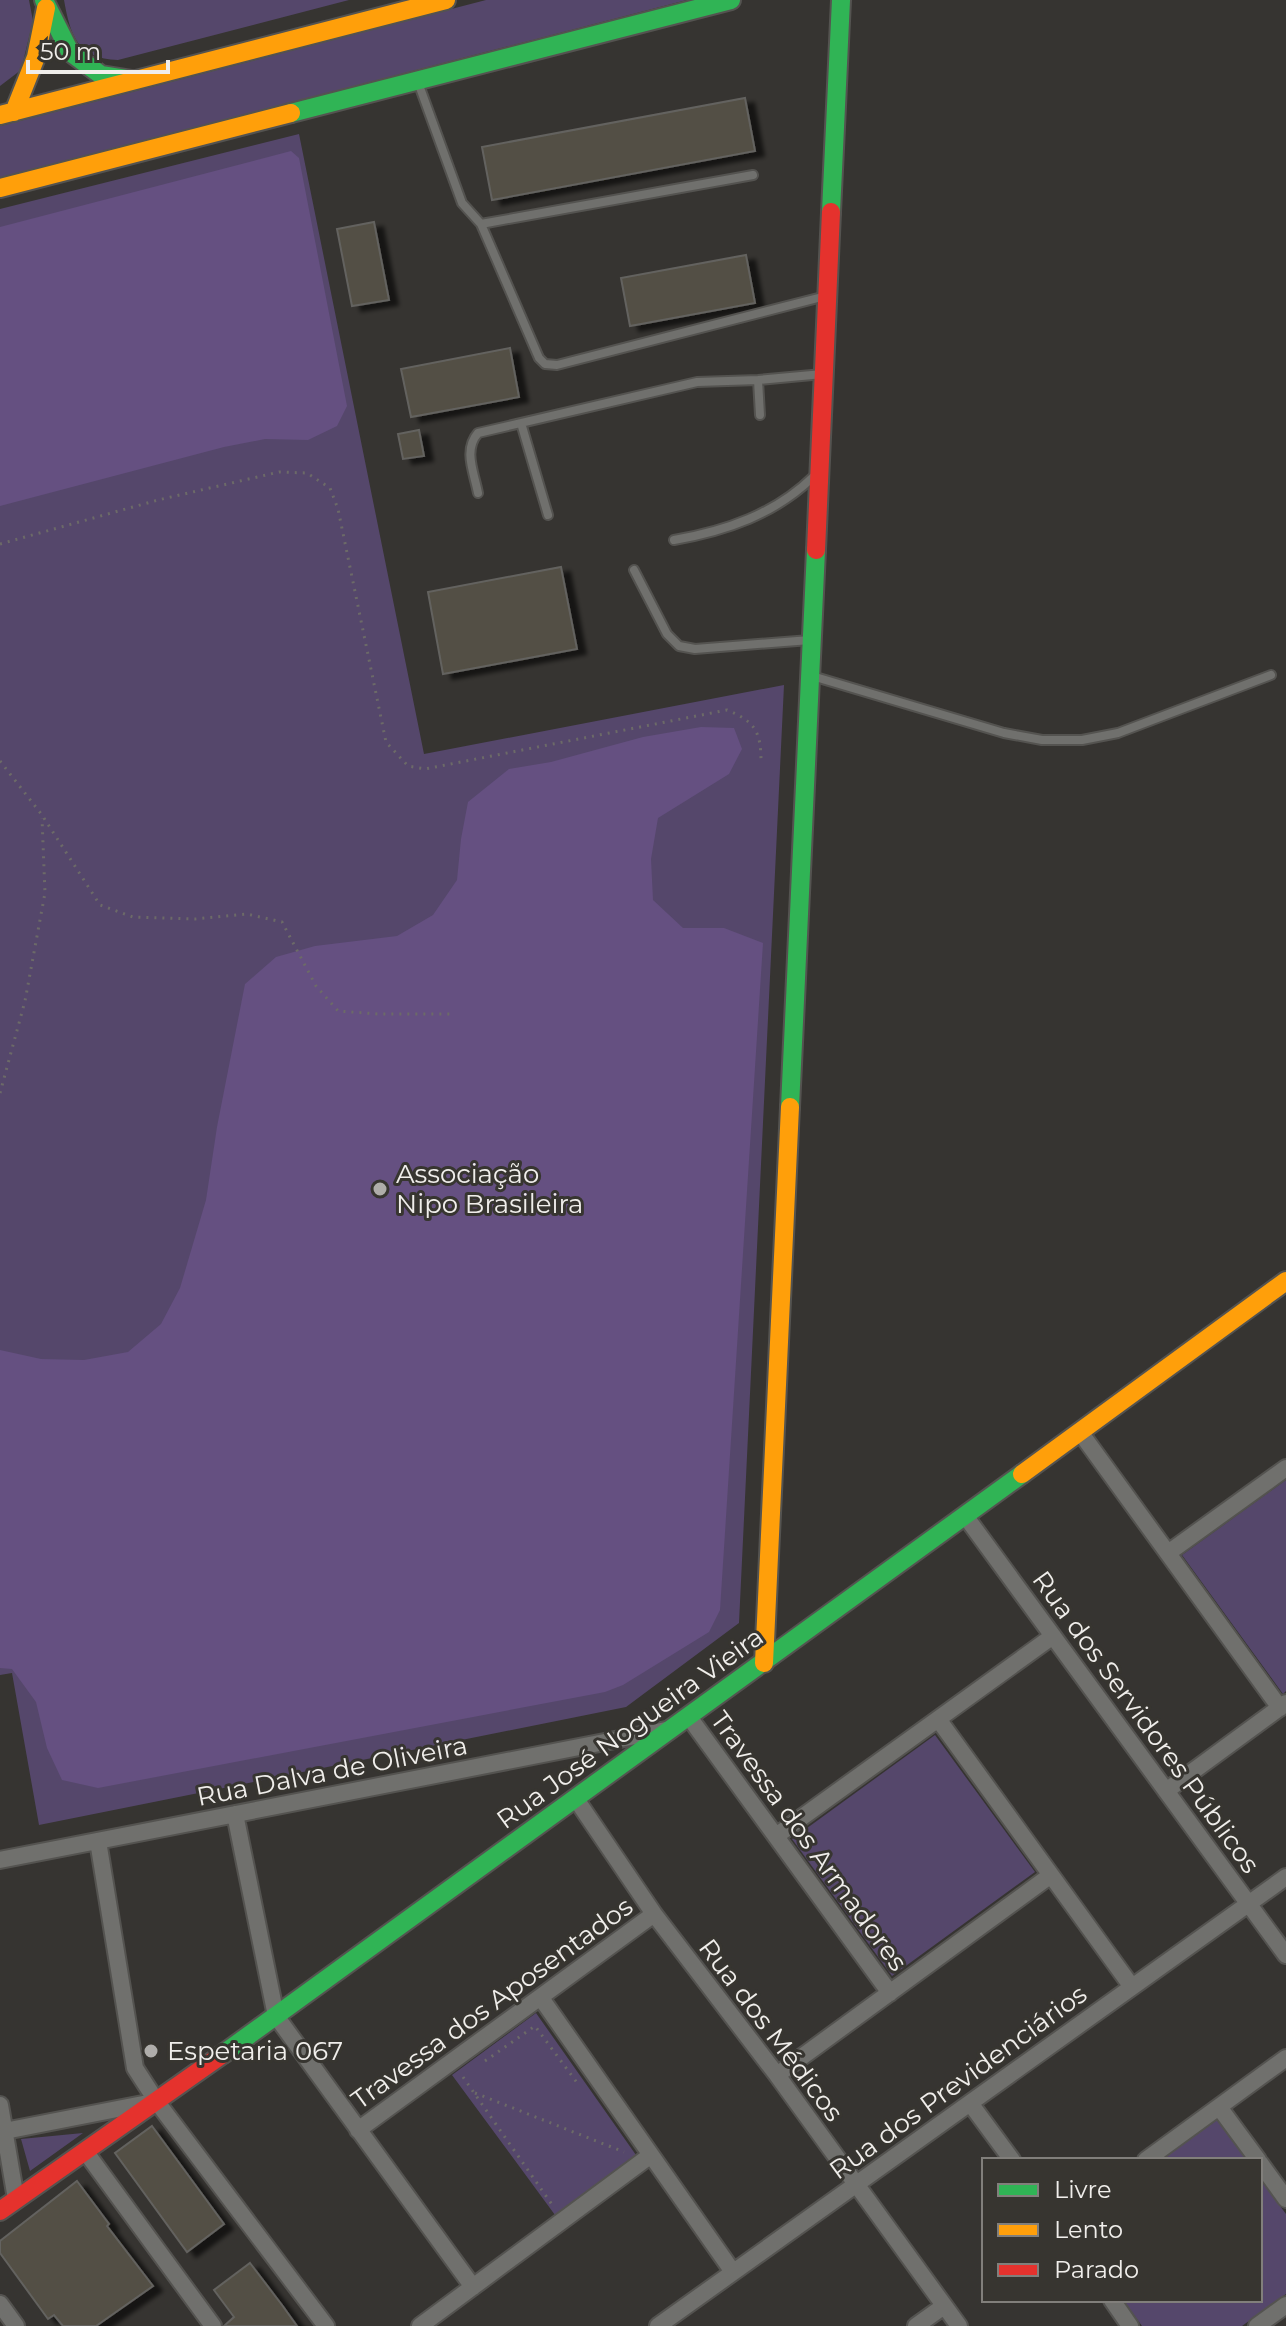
<svg xmlns="http://www.w3.org/2000/svg" width="1286" height="2326" font-family="Montserrat,sans-serif">
<style>
.green{fill:#55476b}
.forest{fill:#655081}
.building{fill:#534f44;stroke:#63625f;stroke-width:2;filter:url(#shadow)}
.lines{fill:none;stroke-linecap:round;stroke-linejoin:round}
.lane-casing{stroke:#545350;stroke-width:12}
.street-casing{stroke:#545350;stroke-width:20}
.fast-casing{stroke:#545350;stroke-width:22}
.slow-casing{stroke:#545350;stroke-width:22}
.jam-casing{stroke:#545350;stroke-width:22}
.path{stroke:#6c6a68;stroke-width:3;stroke-dasharray:2 6;stroke-linecap:butt}
.lane{stroke:#70706d;stroke-width:8}
.street{stroke:#70706d;stroke-width:16}
.fast{stroke:#30b455;stroke-width:18}
.slow{stroke:#ff9f0a;stroke-width:18}
.jam{stroke:#e5322d;stroke-width:18}
.poi-dot{fill:#afadaa;stroke:#373530;stroke-width:3}
.labels{text-anchor:middle;dominant-baseline:central;stroke-width:6;stroke-linejoin:round;paint-order:stroke}
.poi-label{font-size:26px;fill:#f0eeeb;stroke:#373530;text-anchor:start}
.street-label{font-size:26px;fill:#f0eeeb;stroke:#373530}
</style>
<defs>
<filter id="shadow"><feDropShadow dx="9" dy="5" stdDeviation="2" flood-color="#0009"/></filter>
</defs>
<rect width="100%" height="100%" fill="#363431"/>
<!-- green -->
<path class="green" d="M0 0H29L33 21 21 70 0 86Z
M64 0H349L118 60C77 59 70 34 64 0Z
M486 0H687L0 178V126Z
M299 134 424 754 784 685 739 1623 626 1707 39 1825 12 1673 0 1675V209Z
M1286 1480V1691L1283 1694 1182 1555Z
M935 1735 1035 1872 892 1976 792 1839Z
M536 2013 636 2155 555 2215 452 2075Z
M1217 2120 1247 2160H1161Z
M83 2133 30 2171 21 2139Z
M1260 2179 1286 2214V2294L1242 2326H1142L1123 2300H1260Z"/>
<!-- forest -->
<path class="forest" d="M291 151 299 158 347 406 337 426 308 440 265 439 224 447 0 506V227Z
M701 727 734 728 742 749 729 774 658 818 651 859 653 900 683 928H724L763 943 720 1610 709 1632 623 1685 605 1692 98 1788 62 1780 47 1748 36 1702 12 1669 0 1668V1350L41 1359 84 1360 128 1352 161 1324 180 1288 206 1200 217 1127 245 984 276 957 315 946 397 936 433 915 457 880 461 839 468 802 509 769 551 762 643 737Z"/>
<!-- building -->
<path class="building" d="M745 98 755 151 492 200 482 147Z
M374 222 389 300 352 306 337 229Z
M746 255 755 303 630 326 621 278Z
M510 348 519 397 411 417 401 369Z
M419 430 424 456 403 459 398 434Z
M561 567 577 649 443 674 428 592Z
M152 2126 224 2224 187 2252 115 2153Z
M77 2181 109 2224 107 2226 153 2286 96 2326H63L54 2315 48 2319 0 2253V2241Z
M250 2263 282 2305 297 2326H224L234 2317 214 2290Z"/>
<g class="lines">
<defs>
<path id="lane" d="M419 85 462 203 481 224 539 358 545 364 557 365 822 297
M481 224 753 175
M758 380 760 415
M521 423 548 515
M478 493C474 472 463 450 478 433L697 382 758 380 823 374
M674 540C726 531 775 514 813 477
M634 570 667 634 679 646 695 649 810 640
M812 676 1004 733 1042 740H1082L1118 733 1271 675"/>
<path id="street" d="M1080 1432 1280 1708
M966 1517 1286 1955
M1168 1553 1286 1468
M689 1717 890 1993
M938 1719 1132 1987
M1166 1791 1286 1703
M576 1799 654 1914 777 2075 959 2326
M235 1814 276 2016 473 2287
M776 1836 1053 1636
M98 1841 135 2068 157 2102 326 2326
M0 1860 666 1730
M541 1998 733 2272
M777 2075 1051 1875
M970 2103 1012 2160
M0 2105 16 2199
M1219 2107 1258 2160
M358 2130 654 1914
M0 2132 148 2103
M85 2151 213 2326
M1146 2160 1286 2058
M1260 2163 1286 2199
M1112 2300 1130 2326
M0 2304 16 2326
M420 2326 651 2155
M658 2326 1286 1877
M916 2326 944 2306
M1257 2326 1286 2305"/>
<path id="fast" d="M44 0 70 52 101 75 132 80
M291 113 731 0
M831 212 841 0
M790 1107 816 550
M223 2054 1022 1474"/>
<path id="slow" d="M14 112 36 57 46 8
M0 115 446 0
M0 188 291 113
M1022 1474 1286 1281
M764 1663 790 1107"/>
<path id="jam" d="M816 550 831 212
M0 2211 223 2054"/>
</defs>
<!-- lane casing -->
<use href="#lane" class="lane-casing"/>
<!-- street casing -->
<use href="#street" class="street-casing"/>
<!-- fast casing -->
<use href="#fast" class="fast-casing"/>
<!-- slow casing -->
<use href="#slow" class="slow-casing"/>
<!-- jam casing -->
<use href="#jam" class="jam-casing"/>
<!-- path -->
<path class="path" d="M0 544 158 500 279 472 307 473 330 488 338 509 386 742 408 766 425 769 727 710C756 722 761 732 761 763
M0 761 42 815 100 905 133 917 195 919 247 914 282 922 316 986 338 1011 379 1014H450
M0 1093 25 1001 45 893 42 818
M485 2061 535 2026 578 2084
M463 2077 553 2206
M475 2093 624 2152"/>
<!-- lane -->
<use href="#lane" class="lane"/>
<!-- street -->
<use href="#street" class="street"/>
<!-- fast -->
<use href="#fast" class="fast"/>
<!-- slow -->
<use href="#slow" class="slow"/>
<!-- jam -->
<use href="#jam" class="jam"/>
</g>
<!-- markers -->
<g class="poi-dot">
<circle cx="380" cy="1189" r="8"/>
<circle cx="151" cy="2051" r="8"/>
</g>
<g class="labels">
<!-- poi labels -->
<g class="poi-label">
<text x="396" y="1174">Associação<tspan x="396" dy="30">Nipo Brasileira</tspan></text>
<text x="167" y="2051">Espetaria 067</text>
</g>
<!-- street labels -->
<g class="street-label">
<text transform="translate(1146 1722) rotate(54)">Rua dos Servidores Públicos</text>
<text transform="translate(630 1728) rotate(-36)">Rua José Nogueira Vieira</text>
<text transform="translate(332 1771) rotate(-11)">Rua Dalva de Oliveira</text>
<text transform="translate(809 1841) rotate(54)">Travessa dos Armadores</text>
<text transform="translate(492 2003) rotate(-36)">Travessa dos Aposentados</text>
<text transform="translate(771 2030) rotate(53)">Rua dos Médicos</text>
<text transform="translate(958 2082) rotate(-36)">Rua dos Previdenciários</text>
</g>
</g>
<!-- legend -->
<rect x="982" y="2158" width="280" height="144" fill="#373530" stroke="#817f7b" stroke-width="2"/>
<rect x="998" y="2184" width="40" height="12" fill="#30b455" stroke="#817f7b" stroke-width="2"/>
<text x="1054" y="2198" font-size="24" fill="#f0eeeb">Livre</text>
<rect x="998" y="2224" width="40" height="12" fill="#ff9f0a" stroke="#817f7b" stroke-width="2"/>
<text x="1054" y="2238" font-size="24" fill="#f0eeeb">Lento</text>
<rect x="998" y="2264" width="40" height="12" fill="#e5322d" stroke="#817f7b" stroke-width="2"/>
<text x="1054" y="2278" font-size="24" fill="#f0eeeb">Parado</text>
<!-- scale -->
<path d="M28 60v12h140v-12" fill="none" stroke="#f0eeeb" stroke-width="4"/>
<text x="40" y="60" font-size="24" fill="#f0eeeb" stroke="#373530" stroke-width="6" paint-order="stroke">50 m</text>
</svg>
